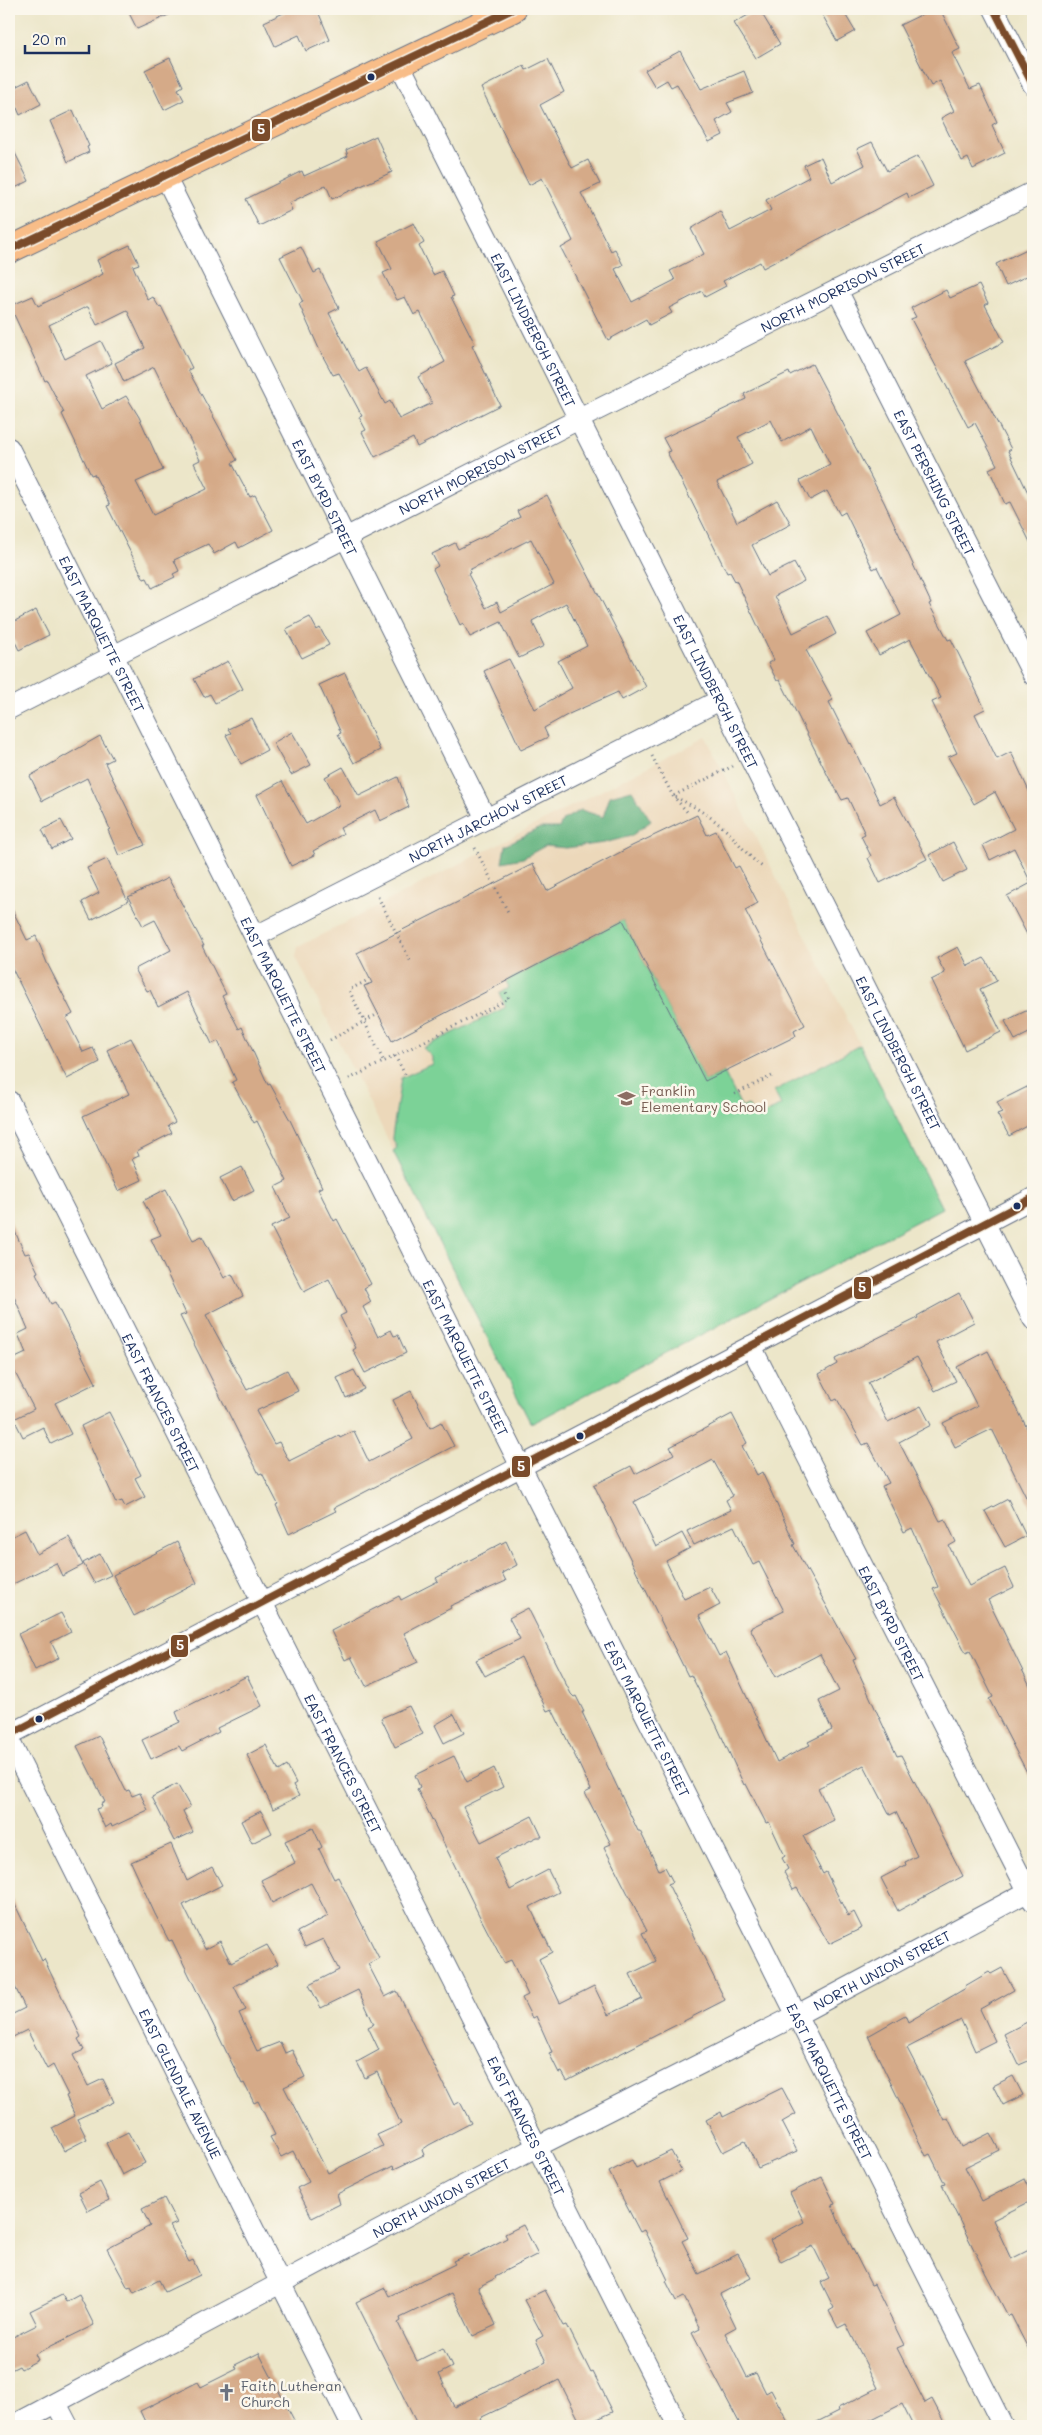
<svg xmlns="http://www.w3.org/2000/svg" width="1042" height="2435" font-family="Mali,sans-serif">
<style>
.built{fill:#ecd8ba}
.green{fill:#7cd297;stroke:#4c807a}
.forest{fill:#65b480;stroke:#40726f}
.building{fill:#d5aa88;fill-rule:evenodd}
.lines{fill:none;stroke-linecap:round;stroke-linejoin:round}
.minor-casing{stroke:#646f83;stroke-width:22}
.major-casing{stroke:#646f83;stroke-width:28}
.path{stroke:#646f83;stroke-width:3;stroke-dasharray:1 4;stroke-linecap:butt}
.minor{stroke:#fff;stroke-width:20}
.major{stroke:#f8bd88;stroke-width:26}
.bus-1-casing{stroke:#fbf7ec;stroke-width:11}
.bus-1{stroke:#7a4b2a;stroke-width:8}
.bus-dot{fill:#1b2f5e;stroke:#fbf7ec;stroke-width:2}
.labels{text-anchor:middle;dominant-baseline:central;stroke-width:5;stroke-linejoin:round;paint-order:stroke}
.street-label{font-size:14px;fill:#1b2f5e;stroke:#fbf7ec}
.education-label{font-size:14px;fill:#785e54;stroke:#fbf7ec;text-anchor:start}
.worship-label{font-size:14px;fill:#5b616d;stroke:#fbf7ec;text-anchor:start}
.line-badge{stroke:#fbf7ec;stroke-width:2}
.badge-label{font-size:14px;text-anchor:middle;font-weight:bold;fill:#fff}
</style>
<rect width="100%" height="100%" fill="#fbf7ec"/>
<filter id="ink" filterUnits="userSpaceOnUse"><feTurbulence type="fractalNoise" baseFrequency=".02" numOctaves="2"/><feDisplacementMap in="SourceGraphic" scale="10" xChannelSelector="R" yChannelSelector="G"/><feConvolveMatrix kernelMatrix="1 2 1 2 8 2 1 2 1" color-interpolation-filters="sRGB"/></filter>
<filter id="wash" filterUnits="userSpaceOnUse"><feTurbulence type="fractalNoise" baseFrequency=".0096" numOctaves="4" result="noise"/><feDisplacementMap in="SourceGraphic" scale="20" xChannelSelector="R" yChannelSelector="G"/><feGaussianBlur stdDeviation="1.12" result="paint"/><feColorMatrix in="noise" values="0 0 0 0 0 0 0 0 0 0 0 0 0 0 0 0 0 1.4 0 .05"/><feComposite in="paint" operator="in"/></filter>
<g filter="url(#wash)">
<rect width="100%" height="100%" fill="#ece6c9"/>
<!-- built -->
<path class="built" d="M706 737 942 1208 533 1423 530 1422 296 957 298 947Z"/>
<!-- green -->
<path class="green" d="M623 920 705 1081 724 1072 742 1108 748 1105 756 1119 781 1105 774 1091 860 1045 942 1208 533 1423 530 1422 393 1151 397 1148 392 1137 401 1078 432 1064V1057L423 1048 506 1007 499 993 509 988 506 981Z"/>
<!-- forest -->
<path class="forest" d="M632 790 651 821 631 836 604 843 566 848 545 846 523 858 502 862 505 845 540 828H559L563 820 581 810 603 817 610 796Z"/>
<g id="blocks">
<!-- building -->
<path class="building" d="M127 9H182L137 29Z
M292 9H317L330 40 306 51 299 35 275 46 264 22Z
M759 9 780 44 756 58 734 23Z
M819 9H842L855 31 837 41Z
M933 9H940L960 49 952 53 970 89 980 85 997 122 992 125 1005 153 973 169 968 158 962 161 941 118 954 111 940 81 931 86 900 25Z
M680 51 701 89 744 71 753 93 727 103 732 112 716 121 723 135 709 142 677 84 671 87 667 80 655 87 645 70Z
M170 58 183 86 178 89 184 100 164 110 145 70Z
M548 59 564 92 540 105 572 168 588 160 600 184 581 193 611 251 615 249 623 265 615 269 632 302 675 280 670 271 704 254 691 229 720 211 730 231 771 210 766 200 809 177 804 165 821 157 832 182 865 165 857 149 872 142 887 171 918 156 933 186 909 198 907 193 763 268 760 262 723 281 726 286 705 297 702 291 669 308 672 313 649 325 646 319 608 340 561 248 573 241 561 216 542 178 529 185 481 88 524 66 526 70Z
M29 80 41 104 20 115 9 90Z
M73 110 89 146 87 147 89 152 68 162 50 121Z
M376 136 392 172 332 199 326 185 289 203 292 210 259 226 246 199 302 171 304 176 348 156 346 150Z
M9 141 29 181 9 191Z
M414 223 424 243 419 246 433 275 442 271 454 296 451 297 475 344 472 345 500 405 417 447 413 438 375 457 362 432 366 430 359 417 362 416 339 373 333 375 320 351 299 304 303 302 280 257 301 247 314 273 320 270 339 308 329 313 359 372 366 368 385 404 390 401 399 419 432 403 418 377 445 362 420 312 414 315 405 297 397 300 383 273 392 269 378 241Z
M130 245 139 264 133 266 148 300 153 297 159 307 161 306 192 368 188 370 237 460 232 463 250 497 255 495 273 530 239 548 236 542 214 554 208 544 174 560 179 571 173 574 175 577 152 588 147 578 144 579 107 506 110 505 94 474 91 475 82 456 62 414 64 413 47 380 45 381 10 306 33 296 38 306 103 274 97 260ZM86 307H88L97 325 127 310 145 348 115 363 124 382 154 367 200 460 194 463 207 489 153 515 136 482 163 470 139 417 126 396 102 409 86 376 112 363 101 341 65 359 49 325Z
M1033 246V273L1006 286 996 264Z
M979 285 988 303 985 305 1004 342 965 361 1011 449 1008 451 1033 503V548L1010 502 1005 504 989 469 997 465 975 423 968 427 911 319 916 317 911 308 946 290 950 298Z
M812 364 884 502 931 603 929 604 948 640 951 639 963 663 985 709 975 714 997 759 1011 752 1033 800V946L1007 896 1031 883 1014 848 990 860 983 845 1014 829 995 792 974 804 956 771 948 757 957 753 932 702 941 698 910 639 879 655 867 633 901 615 877 567 873 569 845 512 840 515 827 491 810 500 800 481 830 465 811 426 782 442 771 420 738 437 752 464 717 482 737 522 777 500 791 524 752 545 768 576 794 563 804 581 775 596 793 633 827 616 836 634 806 650 833 700 829 702 850 744 851 743 880 804 894 797 927 859 880 883 868 858 871 856 861 836 865 834 848 798 842 800 831 780H830L780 680 777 681 768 663 774 660 736 580 735 581 730 572 727 573 667 452 670 451 663 438 746 399 744 394 789 372 790 375Z
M547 495 646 687 622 700 618 692 569 714 544 728 548 737 521 750 484 671 509 659 535 709 572 688 558 661 587 646 566 603 532 621 544 646 519 658 501 622 470 637 463 623 460 625 433 569 438 566 432 554 455 543 458 549 489 534 520 517 517 511ZM531 539 554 584 501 612 497 602 486 608 468 574 470 573 469 570Z
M36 610 49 635 19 650 9 630V624Z
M310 617 317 630 320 628 329 645 302 658 286 629Z
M228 661 243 689 215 703 210 694 204 697 194 679Z
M345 673 380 750 354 763 338 734 341 733 319 685Z
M251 718 267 750 241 764 226 735 231 733 228 729Z
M292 732 311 765 291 775 273 743Z
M100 736 113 759 105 763 145 845 119 856 108 830 110 829 87 778 42 801 30 776Z
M343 767 359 796 398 777 409 807 380 821 375 810 340 828 343 834 313 851 315 855 291 866 257 795 282 781 306 824 340 805 325 777Z
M697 815 707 835 716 831 735 868 739 866 758 903 745 910 805 1025 794 1031 796 1036 705 1081 623 920 392 1041 364 986 372 983 357 953 533 864 547 891 632 846Z
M61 820 71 839 52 849 42 830Z
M953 842 967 870 943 882 929 855Z
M107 859 128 901 91 920 82 902 99 893 87 868Z
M168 878 198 934 204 946H202L226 994 222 996 239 1029 242 1027 268 1085 270 1084 290 1120 322 1187 318 1189 334 1221 337 1219 371 1284 364 1288 371 1302 363 1307 378 1337 391 1330 394 1336 398 1335 406 1353 365 1373 353 1350 356 1348 340 1316 346 1313 329 1279 304 1292 271 1227 290 1218 275 1187 287 1181 257 1121 254 1123 232 1082 236 1080 218 1041 212 1044 187 992 158 1007 150 990 147 991 135 969 171 950 155 920 143 926 128 897Z
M9 903 27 940 36 936 47 963 73 1014 66 1018 83 1052 93 1048 100 1062 67 1079 9 962Z
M958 947 968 966 984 958 987 962 997 981 980 989 1001 1032 965 1050 931 980 945 973 937 958Z
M1028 1010 1033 1020V1031L1015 1040 1005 1021Z
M131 1038 175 1122 168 1126 172 1133 137 1151 139 1156 132 1159 142 1180 118 1191 83 1116 129 1094 107 1050Z
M1033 1084V1123L1009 1136 997 1114 1002 1112 997 1102Z
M242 1167 254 1190 232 1201 220 1178Z
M166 1189 193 1240 202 1236 224 1278 232 1274 243 1296 206 1315 247 1390 287 1370 298 1391 256 1411 274 1444 279 1442 289 1461 339 1436 340 1438 354 1431 369 1462 413 1439 393 1400 411 1391 430 1428 441 1422 454 1446 334 1508 336 1511 289 1534 276 1505 278 1504 262 1473 259 1474 180 1316 186 1314 151 1239 161 1235 143 1201Z
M9 1218 25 1254 29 1253 38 1272 36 1273 51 1304 55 1302 96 1383 55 1403 71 1434 51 1444 43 1427 23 1437 14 1419 34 1409 9 1361 26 1353 18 1334 28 1329 9 1285Z
M959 1293 974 1322 936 1342 956 1381 935 1391 917 1357 868 1383 888 1422 921 1406 931 1425 899 1442 940 1521 945 1519 956 1542 949 1546 969 1586 1005 1568 1014 1587 988 1600 1033 1692V1784L989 1699 993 1697 970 1651 966 1653 933 1589 938 1587 912 1528 904 1532 882 1486 889 1483 868 1443 863 1445 837 1399 833 1401 819 1374 837 1364 835 1359 918 1318 917 1316Z
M988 1351 1033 1440V1511L992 1429 955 1447 943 1423 977 1406 957 1367Z
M354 1370 364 1389 346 1398 337 1378Z
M109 1412 141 1475 135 1478 145 1497 125 1507 122 1501 116 1503 81 1426Z
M732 1414 747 1443 742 1446 757 1475 762 1472 795 1544 793 1545 856 1659 853 1660 897 1756 901 1755 963 1876 898 1911 881 1878 906 1865 905 1862 917 1856 896 1812 890 1815 864 1765 818 1788 834 1820 803 1836 823 1874 826 1872 848 1916 854 1912 862 1928 829 1944 797 1888 793 1890 784 1872 788 1869 782 1858 785 1856 769 1822 766 1823 746 1784 744 1785 716 1724 691 1675 688 1676 594 1485 631 1466 635 1474 674 1454 670 1447ZM713 1460 733 1496 726 1500 731 1510 687 1531 694 1545 734 1526 753 1565 759 1562 784 1611 750 1628 776 1677 820 1654 839 1691 819 1701 832 1730 808 1742 810 1745 777 1762 726 1652 719 1656 699 1616 720 1605 710 1587 684 1599 666 1561 690 1548 682 1533 656 1547 634 1502Z
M1008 1499 1026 1536 1005 1547 985 1511Z
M25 1530 37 1554 69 1537 83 1565 62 1576 56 1563 9 1586V1538Z
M506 1541 517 1565 502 1573 506 1581 450 1606 451 1608 404 1633 418 1662 366 1686 351 1657 345 1660 331 1631 399 1596 401 1600 438 1581 436 1578Z
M177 1542 197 1583 134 1616 113 1575Z
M100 1554 111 1575 94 1583 83 1563Z
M528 1608 571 1694 574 1697 576 1696 584 1712H582L638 1831H640L659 1870 665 1867 673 1882 668 1884 725 2000 567 2081 562 2072 559 2073 549 2053 552 2052 536 2016 532 2018 522 1998 528 1995 511 1960 504 1963 479 1915 417 1789 420 1787 415 1775 454 1756 467 1782 494 1768 503 1787 463 1807 481 1842 532 1816 542 1837H537L495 1858 510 1890 548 1870 559 1892 530 1907 552 1952 539 1959 560 2003 594 1986 608 2015 642 1999 630 1974 656 1961 642 1933 647 1931 604 1847 611 1844 585 1793 591 1790 577 1760 552 1709 547 1711 521 1657 485 1676 476 1660 520 1639 509 1618Z
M61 1613 71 1632 51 1642 59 1658 35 1670 18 1634Z
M247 1676 262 1706 217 1728 219 1732 182 1751 179 1746 151 1759 142 1740 180 1722 176 1712Z
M409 1706 423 1734 395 1747 381 1718Z
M454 1714 464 1733 444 1743 435 1725Z
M99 1736 126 1791 129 1790 132 1796 140 1793 148 1810 112 1827 111 1824 105 1828 96 1809 102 1807 101 1804 105 1802 77 1746Z
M266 1745 279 1771 287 1766 296 1783 293 1785 299 1796 273 1809 247 1755Z
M177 1784 190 1807 183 1811 193 1832 174 1841 152 1797Z
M261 1811 272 1833 252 1843 241 1821Z
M313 1828 322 1847 319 1849 334 1879 338 1877 379 1958 368 1964 385 1997 397 1991 454 2105 460 2102 471 2123 429 2145 422 2150 424 2155 394 2169 393 2166 337 2194 340 2204 312 2218 297 2188 309 2182 293 2151 281 2157 270 2137 275 2135 258 2101 254 2103 244 2083 242 2084 172 1940 169 1941 155 1914 131 1862 171 1844 187 1881 212 1867 222 1885 183 1905 205 1949 220 1941 231 1963 267 1945 278 1964 234 1986 246 2010 239 2013 257 2051 280 2042 285 2053 292 2050 305 2077 284 2087 328 2173 383 2146 377 2135 401 2124 377 2072 365 2078 357 2062 379 2050 368 2027 374 2024 358 1990 321 2008 309 1985 339 1970 323 1939 305 1947 297 1932 328 1916 311 1883 272 1903 261 1880 295 1863 285 1841Z
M9 1892 42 1961 44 1959 81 2037 78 2039 84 2050 73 2055 88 2086 103 2079 114 2102 77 2119 87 2139 64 2151 52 2128 75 2116 66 2096 68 2095 53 2065 47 2069 27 2030 9 2039V2016L25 2008 9 1974Z
M1002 1968 1014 1990 980 2009 995 2041 975 2051 961 2020 907 2048 944 2120 948 2118 962 2147 990 2133 999 2150 965 2167 982 2201 1025 2179 1033 2195V2200L993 2220 1011 2259 1033 2248V2358L1011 2315 1008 2316 986 2274 942 2185 945 2184 930 2154 926 2156 868 2036 905 2015 908 2022 966 1988 965 1986 989 1972 991 1974Z
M1033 2019V2059L1019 2065 1004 2034Z
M1013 2076 1023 2095 1003 2105 993 2086Z
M782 2088 796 2114 782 2122 797 2151 758 2168 745 2141 723 2152 706 2120 721 2112 723 2117Z
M128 2132 145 2163 122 2175 106 2143Z
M671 2151 682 2171 660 2182 688 2238 682 2241 699 2274 738 2254 751 2278 720 2294 736 2327 725 2333 747 2377 756 2373 766 2393 771 2390 790 2426H741L692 2333 700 2329 684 2297 676 2301 666 2281 668 2280 644 2230 640 2232 609 2172 632 2160 636 2168Z
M822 2177 835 2204 832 2205 839 2222 871 2285 874 2284 904 2345 897 2348 925 2403 932 2399 946 2426H913L902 2404 858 2426H809L839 2411 838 2408 878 2388 846 2324 838 2328 829 2311 834 2308 821 2282 829 2278 813 2246 781 2262 770 2240 804 2222 790 2193Z
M100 2182 109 2200 88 2211 79 2193Z
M164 2198 177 2223 170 2226 189 2262 193 2260 200 2275 165 2292 159 2280 134 2293 131 2287 128 2288 107 2249 150 2226 142 2209Z
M523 2225 538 2254 495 2276 496 2278 478 2287 496 2325 473 2336 452 2293 400 2318 401 2321 398 2323 417 2361 443 2348 452 2367 439 2374 454 2407 546 2362 536 2340 543 2336 524 2300 545 2290 564 2326 567 2325 591 2373 593 2372 613 2412 582 2426 559 2380 480 2418 485 2426H418L356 2302 385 2288 389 2296 455 2264 453 2261 469 2254 470 2257 507 2238 505 2234Z
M62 2295 66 2302 79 2295 94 2325 35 2354 38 2360 21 2369 19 2366 9 2371V2339L37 2325 30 2311Z
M259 2353 294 2420 292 2421 295 2426H147L140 2411 198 2382 201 2387 237 2369 235 2365Z"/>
</g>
</g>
<g filter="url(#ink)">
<use href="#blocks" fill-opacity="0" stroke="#646f83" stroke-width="1"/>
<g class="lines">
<defs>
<g id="minor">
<path d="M994 9 1033 85"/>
<path id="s1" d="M399 63 1033 1319"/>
<path id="s2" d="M165 176 486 819"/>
<path id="s3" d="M837 290 1033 675"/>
<path id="s4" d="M9 448 1003 2426"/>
<path id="s5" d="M9 709 577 420 1033 192"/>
<path id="s6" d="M256 936 720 700"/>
<path id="s7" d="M9 1101 678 2426"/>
<path id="s8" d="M751 1346 1033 1901"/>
<path d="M9 1735 1033 1198"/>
<path id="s9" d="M9 1740 352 2426"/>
<path d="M56 2403 68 2426"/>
<path id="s10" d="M12 2426 536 2147 797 2015 1033 1889"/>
</g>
<path id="major" d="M9 250 513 9"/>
</defs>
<!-- minor casing -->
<use href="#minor" class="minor-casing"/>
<!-- major casing -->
<use href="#major" class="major-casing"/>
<!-- path -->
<path class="path" d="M652 756 673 796 689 814
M733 766 673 796C694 806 711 816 728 832 741 845 748 857 764 868
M475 848 508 912
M378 897 411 962
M368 985 366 981 349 990 384 1062
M330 1040 378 1014
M395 1056 406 1076
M349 1079 509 999 505 990
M735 1094 774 1075"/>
<!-- minor -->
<use href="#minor" class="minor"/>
<!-- major -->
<use href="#major" class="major"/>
<defs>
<path id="bus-1" d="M994 9 1033 85
M9 250 513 9
M9 1735 1033 1198"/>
</defs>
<!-- bus-1 casing -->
<use href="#bus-1" class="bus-1-casing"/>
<!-- bus-1 -->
<use href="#bus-1" class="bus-1"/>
</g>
</g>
<!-- icons -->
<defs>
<symbol id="school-bare" viewBox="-9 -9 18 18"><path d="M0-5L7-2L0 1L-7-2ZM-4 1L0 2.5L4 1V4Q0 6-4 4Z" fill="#8d6e63" stroke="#fbf7ec" stroke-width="2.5" paint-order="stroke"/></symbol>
<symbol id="church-bare" viewBox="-9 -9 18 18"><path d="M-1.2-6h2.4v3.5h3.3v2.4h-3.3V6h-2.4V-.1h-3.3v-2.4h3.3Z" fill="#6b7280" stroke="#fbf7ec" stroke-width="2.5" paint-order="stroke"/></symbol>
</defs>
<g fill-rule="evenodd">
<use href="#school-bare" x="614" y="1086" width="25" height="25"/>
<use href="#church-bare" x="214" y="2380" width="25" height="25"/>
</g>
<!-- markers -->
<g class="bus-dot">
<circle cx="371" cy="77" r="4.5"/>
<circle cx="1017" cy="1206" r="4.5"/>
<circle cx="580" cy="1436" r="4.5"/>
<circle cx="39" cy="1719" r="4.5"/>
</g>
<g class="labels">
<!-- street labels -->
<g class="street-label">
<text stroke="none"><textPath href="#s5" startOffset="934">NORTH MORRISON STREET</textPath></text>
<text stroke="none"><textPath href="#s1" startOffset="299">EAST LINDBERGH STREET</textPath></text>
<text stroke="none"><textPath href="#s5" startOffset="529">NORTH MORRISON STREET</textPath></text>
<text stroke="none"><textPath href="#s3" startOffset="216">EAST PERSHING STREET</textPath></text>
<text stroke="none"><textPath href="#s2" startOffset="359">EAST BYRD STREET</textPath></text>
<text stroke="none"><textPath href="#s4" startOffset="208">EAST MARQUETTE STREET</textPath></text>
<text stroke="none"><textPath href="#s1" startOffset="704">EAST LINDBERGH STREET</textPath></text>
<text stroke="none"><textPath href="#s6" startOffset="260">NORTH JARCHOW STREET</textPath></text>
<text stroke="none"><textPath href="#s4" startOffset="612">EAST MARQUETTE STREET</textPath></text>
<text stroke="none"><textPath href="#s1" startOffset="1109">EAST LINDBERGH STREET</textPath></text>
<text stroke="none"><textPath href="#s4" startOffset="1018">EAST MARQUETTE STREET</textPath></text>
<text stroke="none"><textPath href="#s7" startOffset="338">EAST FRANCES STREET</textPath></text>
<text stroke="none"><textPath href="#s8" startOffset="311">EAST BYRD STREET</textPath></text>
<text stroke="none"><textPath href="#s4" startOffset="1422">EAST MARQUETTE STREET</textPath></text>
<text stroke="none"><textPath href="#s7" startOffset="742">EAST FRANCES STREET</textPath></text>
<text stroke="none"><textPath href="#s10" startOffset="982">NORTH UNION STREET</textPath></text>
<text stroke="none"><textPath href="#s4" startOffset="1828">EAST MARQUETTE STREET</textPath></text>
<text stroke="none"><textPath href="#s9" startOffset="384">EAST GLENDALE AVENUE</textPath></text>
<text stroke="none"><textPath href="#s7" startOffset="1148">EAST FRANCES STREET</textPath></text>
<text stroke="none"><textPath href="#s10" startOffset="486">NORTH UNION STREET</textPath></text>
</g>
<!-- education labels -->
<g class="education-label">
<text x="641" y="1090">Franklin<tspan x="641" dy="16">Elementary School</tspan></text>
</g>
<!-- worship labels -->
<g class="worship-label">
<text x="241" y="2385">Faith Lutheran<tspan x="241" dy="16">Church</tspan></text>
</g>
</g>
<g class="line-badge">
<rect x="251" y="118" width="20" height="24" rx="5" fill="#7a4b2a"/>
<rect x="853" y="1276" width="19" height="24" rx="5" fill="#7a4b2a"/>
<rect x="511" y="1455" width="20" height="23" rx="5" fill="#7a4b2a"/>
<rect x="170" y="1634" width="19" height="24" rx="5" fill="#7a4b2a"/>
</g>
<g class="badge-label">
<text x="261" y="134">5</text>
<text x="862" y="1292">5</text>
<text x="521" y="1471">5</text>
<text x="180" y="1650">5</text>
</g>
<!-- margin -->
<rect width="1042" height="2435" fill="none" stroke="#fbf7ec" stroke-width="30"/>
<!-- scale -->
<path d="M25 45v8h64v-8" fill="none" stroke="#1b2f5e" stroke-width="2.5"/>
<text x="32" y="45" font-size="15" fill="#1b2f5e" stroke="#fbf7ec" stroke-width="4" paint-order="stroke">20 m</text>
</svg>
